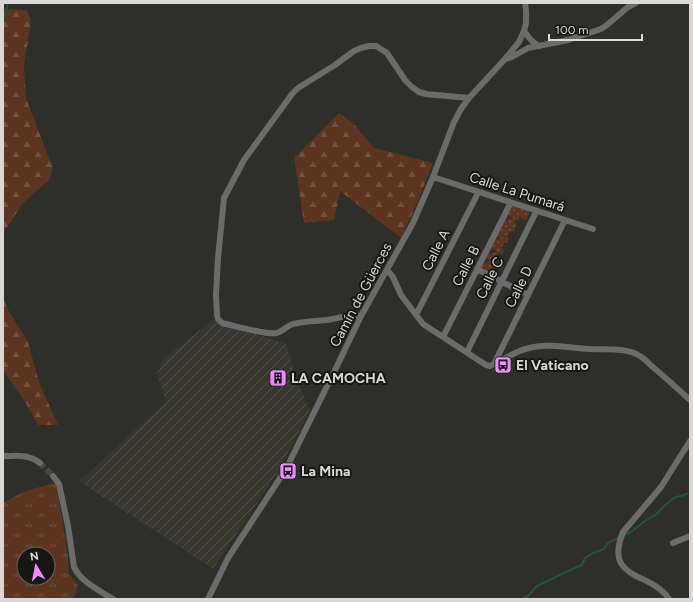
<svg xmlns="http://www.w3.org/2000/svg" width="693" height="602" font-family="Figtree,sans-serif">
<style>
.industrial{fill:url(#industrial-furrows)}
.grass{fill:url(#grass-tufts);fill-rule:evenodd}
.forest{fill:url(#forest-firs)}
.garden{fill:url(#garden-dots)}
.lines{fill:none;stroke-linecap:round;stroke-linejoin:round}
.stream{stroke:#1e573e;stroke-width:2}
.minor-tunnel{stroke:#484844;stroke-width:6;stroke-dasharray:6 3;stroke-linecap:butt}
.minor{stroke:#6a6b6a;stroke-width:6}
.labels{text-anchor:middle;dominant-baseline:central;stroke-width:4;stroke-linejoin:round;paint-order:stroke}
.street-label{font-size:14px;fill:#d9d8d6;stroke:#161614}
.poi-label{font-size:14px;font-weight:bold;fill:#d9d8d6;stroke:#161614;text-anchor:start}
</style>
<defs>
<pattern id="industrial-furrows" width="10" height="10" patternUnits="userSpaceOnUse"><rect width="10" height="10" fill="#38372d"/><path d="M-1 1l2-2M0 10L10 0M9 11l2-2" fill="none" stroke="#54534b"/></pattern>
<pattern id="grass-tufts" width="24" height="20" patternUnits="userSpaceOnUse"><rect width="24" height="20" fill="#5c341f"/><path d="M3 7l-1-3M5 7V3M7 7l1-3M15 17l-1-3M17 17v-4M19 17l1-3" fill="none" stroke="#73513f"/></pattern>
<pattern id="forest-firs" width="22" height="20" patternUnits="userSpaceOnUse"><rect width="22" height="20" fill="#5c341f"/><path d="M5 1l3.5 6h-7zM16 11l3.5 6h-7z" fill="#73513f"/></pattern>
<pattern id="garden-dots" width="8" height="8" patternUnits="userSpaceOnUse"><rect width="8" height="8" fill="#5c341f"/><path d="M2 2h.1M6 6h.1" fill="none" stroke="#73513f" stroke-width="1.8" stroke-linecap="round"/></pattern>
</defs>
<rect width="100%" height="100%" fill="#2e2e2a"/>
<!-- industrial -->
<path class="industrial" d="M213 320 286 344 296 378 310 410 279 470 213 569 79 481 166 402 157 374 162 360Z"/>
<!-- grass -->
<path class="grass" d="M56 483 68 556 69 574 78 585 73 599H3V503L21 493 32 489ZM24 554H48V578H24Z"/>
<!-- forest -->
<path class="forest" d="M4 9 27 10 31 21 24 66 26 98 53 168 49 180 24 202 5 230 3 237V10Z
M339 113 353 123 374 148 433 163 418 201 401 238 340 191 334 220 304 223 294 158Z
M3 296 7 308 28 342 39 382 58 425H38L25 402 3 370Z"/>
<!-- garden -->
<path class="garden" d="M513 204 531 210 526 220 520 217 518 221 516 220 514 222 517 224 513 232 510 231 507 237 509 239 507 243 505 242 501 248 504 250 502 254 499 253 492 266 495 268 493 272 499 275 498 277 481 267 484 263 486 264 488 259 486 258 489 252 493 254 494 252H495L496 250 493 249 492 250 490 249 495 239 498 240 499 238 496 236 505 219 508 220 509 218 512 219 513 218 507 214Z"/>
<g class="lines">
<!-- stream -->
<path class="stream" d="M3 23 8 3
M624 535 631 532 645 521 658 513 663 507 674 498 690 493
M522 599 528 596 537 586 564 573 582 565 585 558 593 553 604 549 608 543 620 537"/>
<!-- minor-tunnel -->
<path class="minor-tunnel" d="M40 463 53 476"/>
<!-- minor -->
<path class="minor" d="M524 31C529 38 532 42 539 46
M505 59 512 57 528 48 568 40 601 29 607 25 628 7 636 3
M433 177 593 229
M477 269 528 295
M387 270 393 277 401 295 423 324 486 365 490 366C503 360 515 351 529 348 549 343 569 348 589 349 606 350 624 347 640 356 645 359 649 364 654 368 666 378 678 389 690 400
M416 315 477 195
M361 316C350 314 339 318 327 320 316 321 304 321 293 324 287 326 283 331 277 333 265 335 235 326 222 323L218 319 217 315 216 295 218 258 224 198 244 160 292 94 298 88 335 65 354 51 361 48 369 46H376L387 53 405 80 412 87 419 92 426 94 469 98
M443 337 509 206
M467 352 535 214
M494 364 565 220
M3 456C17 456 28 454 40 463
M53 476 59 484 68 526 74 567C80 581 100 591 113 599
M673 543 690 536
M208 599 228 558 286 469 338 364 361 316 413 223 433 177 454 122 461 109 469 98 505 59 519 42 524 31 526 23V11L525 3
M669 599C651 571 603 581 623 532L661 487 690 441"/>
</g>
<!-- icons -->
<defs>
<symbol id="bus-square" viewBox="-11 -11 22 22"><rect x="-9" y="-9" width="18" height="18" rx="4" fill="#ed8cf9" stroke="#161614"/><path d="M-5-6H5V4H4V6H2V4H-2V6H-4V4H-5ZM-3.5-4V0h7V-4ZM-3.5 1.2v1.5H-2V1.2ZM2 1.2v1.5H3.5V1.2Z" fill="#111"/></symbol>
<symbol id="building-square" viewBox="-11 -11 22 22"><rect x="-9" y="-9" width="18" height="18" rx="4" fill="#ed8cf9" stroke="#161614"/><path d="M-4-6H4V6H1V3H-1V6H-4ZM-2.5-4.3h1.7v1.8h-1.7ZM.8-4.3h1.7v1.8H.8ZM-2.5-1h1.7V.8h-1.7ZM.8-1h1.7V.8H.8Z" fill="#111"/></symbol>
</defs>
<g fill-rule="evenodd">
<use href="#bus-square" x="493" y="355" width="20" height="20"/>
<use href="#building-square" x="268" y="368" width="20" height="20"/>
<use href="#bus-square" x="278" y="461" width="20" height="20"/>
</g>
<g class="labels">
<!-- street labels -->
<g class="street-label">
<text transform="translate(517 192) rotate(18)">Calle La Pumará</text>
<text transform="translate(436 250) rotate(-63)">Calle A</text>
<text transform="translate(466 266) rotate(-63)">Calle B</text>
<text transform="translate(490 278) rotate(-64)">Calle C</text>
<text transform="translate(519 287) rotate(-64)">Calle D</text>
<text transform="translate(361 295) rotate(-62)">Camín de Güerces</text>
</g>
<!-- poi labels -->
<g class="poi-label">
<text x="516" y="365">El Vaticano</text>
<text x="291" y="378">LA CAMOCHA</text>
<text x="301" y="471">La Mina</text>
</g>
</g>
<!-- border -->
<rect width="693" height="602" fill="none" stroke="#d9d8d6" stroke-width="8"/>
<!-- north arrow -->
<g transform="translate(36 566) rotate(350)"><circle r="19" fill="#161614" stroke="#646462"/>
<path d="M0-3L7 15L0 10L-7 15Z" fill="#ed8cf9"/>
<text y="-6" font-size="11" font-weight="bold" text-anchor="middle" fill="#d9d8d6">N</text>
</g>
<!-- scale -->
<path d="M549 34v6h93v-6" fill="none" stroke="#d9d8d6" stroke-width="2"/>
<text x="555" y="34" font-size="12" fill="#d9d8d6" stroke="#161614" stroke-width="3" paint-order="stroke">100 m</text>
</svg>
